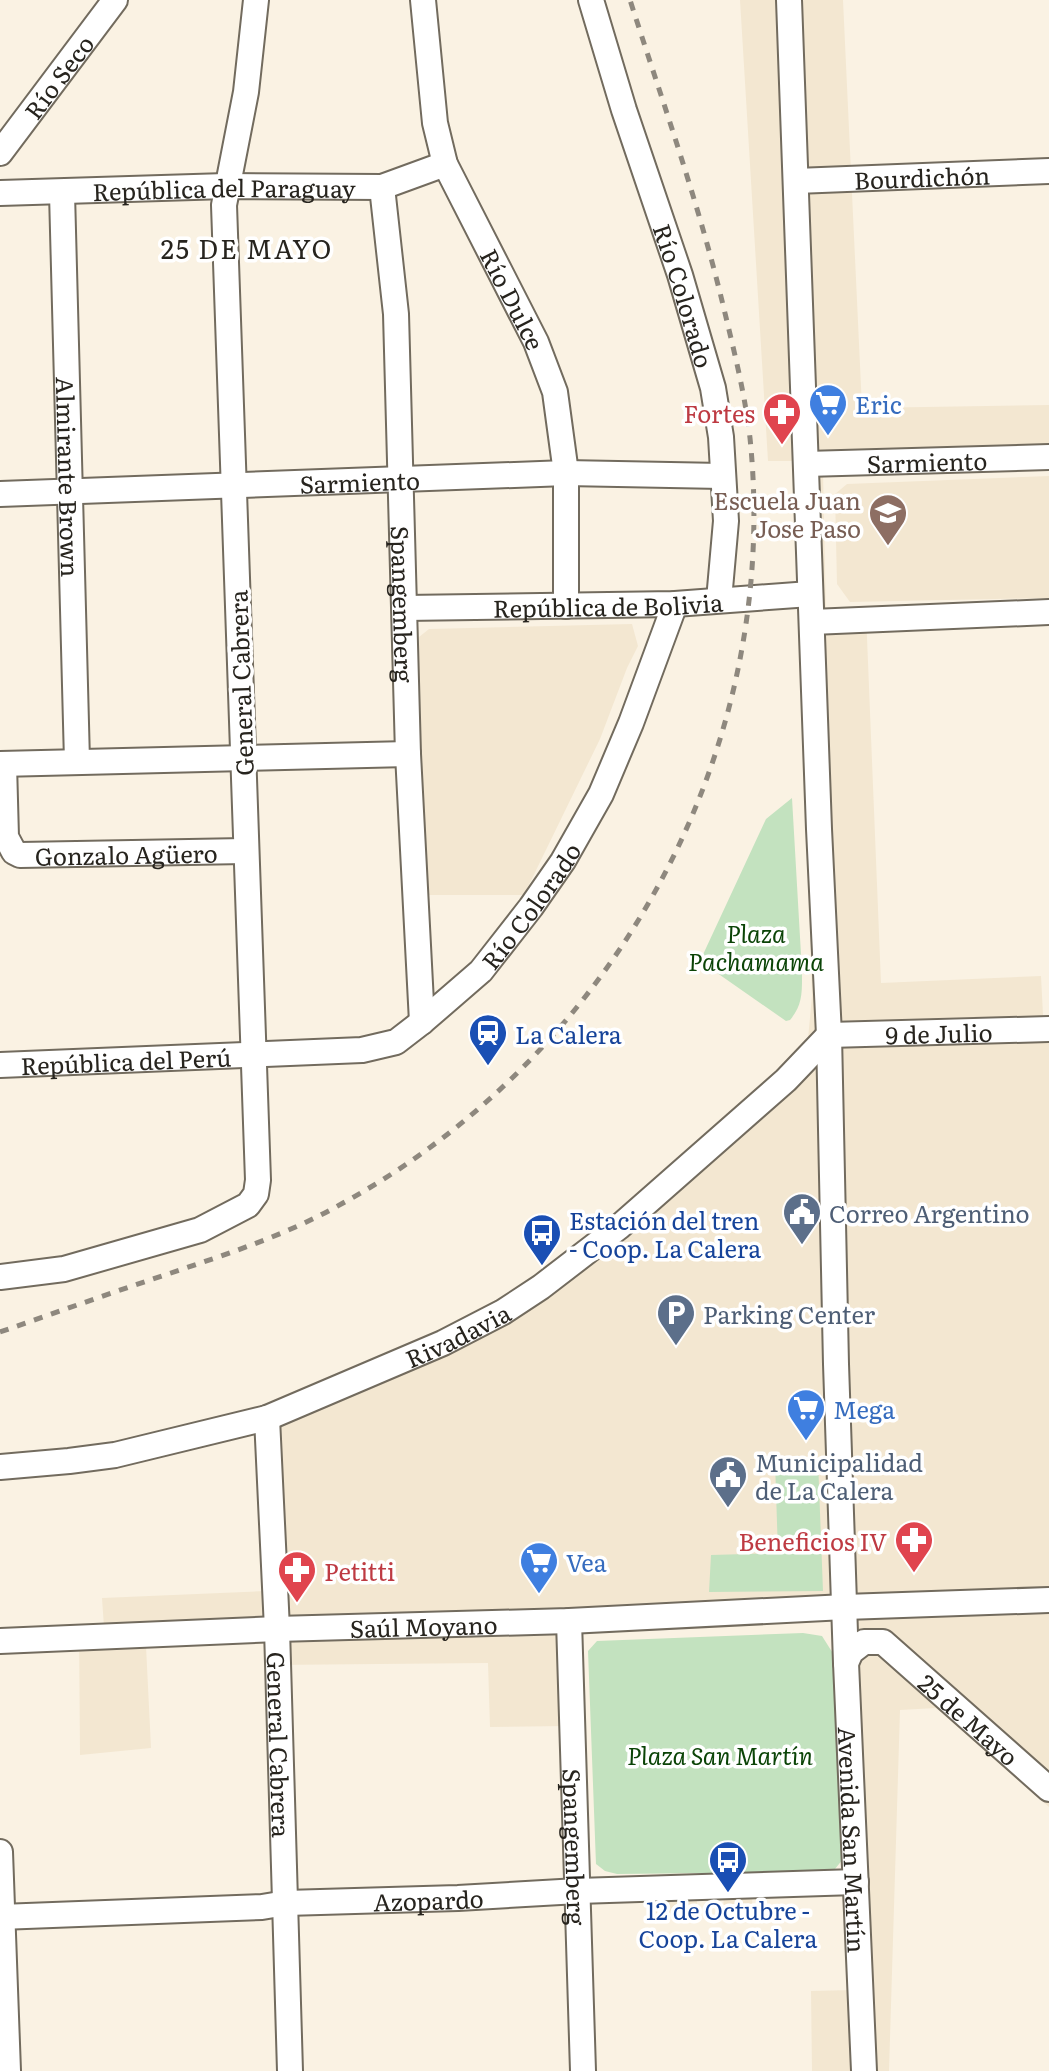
<svg xmlns="http://www.w3.org/2000/svg" width="1049" height="2071" font-family="Literata,serif">
<style>
.built{fill:#f3e7d1}
.green{fill:#c3e2bf}
.lines{fill:none;stroke-linecap:round;stroke-linejoin:round}
.minor-casing{stroke:#726b5e;stroke-width:28}
.minor{stroke:#fff;stroke-width:24}
.rail{stroke:#8e887e;stroke-width:5;stroke-dasharray:9 9;stroke-linecap:butt}
.labels{text-anchor:middle;dominant-baseline:central;stroke-width:7;stroke-linejoin:round;paint-order:stroke}
.street-label{font-size:24px;fill:#27241e;stroke:#fff}
.shop-label{font-size:24px;fill:#366cbe;stroke:#fff;text-anchor:start}
.health-label{font-size:24px;fill:#be3a42;stroke:#fff;text-anchor:end}
.education-label{font-size:24px;fill:#785e54;stroke:#fff;text-anchor:end}
.park-label{font-size:24px;font-style:italic;fill:#0b4407;stroke:#fff}
.transit-label{font-size:24px;fill:#164399;stroke:#fff;text-anchor:start}
.service-label{font-size:24px;fill:#4e5e75;stroke:#fff;text-anchor:start}
.neighbourhood-label{font-size:26px;letter-spacing:2px;fill:#27241e;stroke:#fff}
</style>
<rect width="100%" height="100%" fill="#faf2e3"/>
<!-- built -->
<path class="built" d="M740 0H843L862 408 1049 405V465L823 473 826 614 866 613 881 983 1041 976 1043 1015 1049 1016V1807L936 1708 900 1710 889 2071H812L811 1991 854 1990 851 1893 752 1896 753 1917 725 1918 723 1896 697 1897V1914L655 1915V1882L851 1878 837 1620 563 1632 566 1726 490 1727 488 1663 271 1665 270 1643 146 1646 151 1748 80 1755 79 1628 104 1627 102 1598 265 1591 253 1414 423 1344 539 1282 731 1120 808 1039 812 996 801 626 793 461H768Z
M1049 476V598L850 602 837 584 835 494 847 484Z
M632 624 638 646 627 668 600 739 524 895H427L419 765V637L429 629Z"/>
<!-- green -->
<path class="green" d="M792 798 802 972C802 991 803 1005 790 1020L786 1021 700 961 766 819Z
M818 1460 823 1591 709 1592 711 1555 778 1553 775 1461Z
M803 1633 822 1636 834 1655 843 1859 835 1869 825 1872 617 1874 605 1871 596 1864 588 1651 597 1641Z"/>
<g class="lines">
<defs>
<g id="minor">
<path id="s1" d="M423 0 435 123 445 164 536 342 555 392 566 473V606"/>
<path id="s2" d="M591 0 624 110 680 275 713 388 721 437 726 521 719 600"/>
<path id="s3" d="M789 0 819 829 829 1035 836 1364 846 1663 864 2071"/>
<path id="s4" d="M0 153 115 0"/>
<path id="s5" d="M796 181 1049 171"/>
<path id="s6" d="M382 187 396 314 408 754 422 1022"/>
<path id="s7" d="M0 193 226 186 382 187 445 164"/>
<path id="s8" d="M62 193 77 761"/>
<path id="s9" d="M806 464 1049 457"/>
<path id="s10" d="M0 494 566 473 722 476"/>
<path id="s11" d="M405 608 675 604 810 594"/>
<path d="M812 622 1049 612"/>
<path d="M0 764 408 754"/>
<path id="s12" d="M4 764 6 837 14 852 20 855 245 851"/>
<path id="s13" d="M829 1035 1049 1029"/>
<path id="s14" d="M0 1065 362 1050 396 1042 422 1022 481 971 531 907 563 861 601 794 631 723 675 604"/>
<path d="M0 1277 64 1269 200 1230 248 1205 256 1194 258 1180 224 205 246 92 256 0"/>
<path id="s15" d="M267 1418 277 1629 290 2071"/>
<path id="s16" d="M0 1467 69 1461 115 1455 267 1418 443 1343 503 1312 541 1287 619 1227 786 1080 829 1035"/>
<path id="s17" d="M569 1621 583 2071"/>
<path id="s18" d="M0 1641 277 1629 569 1621 845 1607 1049 1600"/>
<path id="s19" d="M846 1663 851 1652 864 1642H883L1049 1789"/>
<path d="M0 1852 8 2071"/>
<path id="s20" d="M0 1917 262 1907 286 1903 458 1898 578 1891 856 1882"/>
</g>
</defs>
<!-- minor casing -->
<use href="#minor" class="minor-casing"/>
<!-- minor -->
<use href="#minor" class="minor"/>
<!-- rail -->
<path class="rail" d="M0 1332C55 1313 110 1293 165 1275 227 1254 287 1235 343 1203 616 1053 782 749 750 438 745 394 734 351 724 309 699 204 663 103 630 0"/>
</g>
<!-- icons -->
<defs>
<symbol id="supermarket-pin" viewBox="-11 -11 22 30"><path d="M0 17L-7.5 6A9.5 9.5 0 1 1 7.5 6Z" fill="#3f7fe0" stroke="#fff"/><path d="M-6-5.5h2.5l.6 2H6L4.5 2H-2.5L-4.4-4H-6ZM-1.5 3.2a1.3 1.3 0 1 0 .1 0ZM3 3.2a1.3 1.3 0 1 0 .1 0Z" fill="#fff"/></symbol>
<symbol id="pharmacy-pin" viewBox="-11 -11 22 30"><path d="M0 17L-7.5 6A9.5 9.5 0 1 1 7.5 6Z" fill="#e0444e" stroke="#fff"/><path d="M-2-6h4v4h4v4h-4v4h-4v-4h-4v-4h4Z" fill="#fff"/></symbol>
<symbol id="school-pin" viewBox="-11 -11 22 30"><path d="M0 17L-7.5 6A9.5 9.5 0 1 1 7.5 6Z" fill="#8d6e63" stroke="#fff"/><path d="M0-5L7-2L0 1L-7-2ZM-4 1L0 2.5L4 1V4Q0 6-4 4Z" fill="#fff"/></symbol>
<symbol id="station-pin" viewBox="-11 -11 22 30"><path d="M0 17L-7.5 6A9.5 9.5 0 1 1 7.5 6Z" fill="#1a4fb4" stroke="#fff"/><path d="M-3-6H3Q5-6 5-4V2Q5 4 3 4L4.5 6H3L1.5 4h-3L-3 6H-4.5L-3 4Q-5 4-5 2V-4Q-5-6-3-6ZM-3.5-4v3h7v-3ZM-3.5 1v1.5H-2V1ZM2 1v1.5H3.5V1Z" fill="#fff"/></symbol>
<symbol id="civic-pin" viewBox="-11 -11 22 30"><path d="M0 17L-7.5 6A9.5 9.5 0 1 1 7.5 6Z" fill="#5c6f8a" stroke="#fff"/><path d="M-.6-6.5H3V-4.5H.6V-3L4-1V1h2V6H-6V1h2V-1L-.6-3ZM-1.2 2.5V6h2.4V2.5Z" fill="#fff"/></symbol>
<symbol id="bus-pin" viewBox="-11 -11 22 30"><path d="M0 17L-7.5 6A9.5 9.5 0 1 1 7.5 6Z" fill="#1a4fb4" stroke="#fff"/><path d="M-5-6H5V4H4V6H2V4H-2V6H-4V4H-5ZM-3.5-4V0h7V-4ZM-3.5 1.2v1.5H-2V1.2ZM2 1.2v1.5H3.5V1.2Z" fill="#fff"/></symbol>
<symbol id="parking-pin" viewBox="-11 -11 22 30"><path d="M0 17L-7.5 6A9.5 9.5 0 1 1 7.5 6Z" fill="#5c6f8a" stroke="#fff"/><path d="M-3.5-5.5H1a3.5 3.5 0 0 1 0 7H-1V5.5H-3.5ZM-1-3.4V-.6H.8a1.4 1.4 0 0 0 0-2.8Z" fill="#fff"/></symbol>
</defs>
<g fill-rule="evenodd">
<use href="#supermarket-pin" x="806" y="381" width="44" height="60"/>
<use href="#pharmacy-pin" x="760" y="390" width="44" height="60"/>
<use href="#school-pin" x="866" y="491" width="44" height="60"/>
<use href="#station-pin" x="466" y="1011" width="44" height="60"/>
<use href="#civic-pin" x="780" y="1190" width="44" height="60"/>
<use href="#bus-pin" x="520" y="1211" width="44" height="60"/>
<use href="#parking-pin" x="654" y="1291" width="44" height="60"/>
<use href="#supermarket-pin" x="784" y="1386" width="44" height="60"/>
<use href="#civic-pin" x="706" y="1453" width="44" height="60"/>
<use href="#pharmacy-pin" x="892" y="1518" width="44" height="60"/>
<use href="#supermarket-pin" x="517" y="1539" width="44" height="60"/>
<use href="#pharmacy-pin" x="275" y="1548" width="44" height="60"/>
<use href="#bus-pin" x="706" y="1838" width="44" height="60"/>
</g>
<g class="labels">
<!-- street labels -->
<g class="street-label">
<text stroke="none"><textPath href="#s4" startOffset="96">Río Seco</textPath></text>
<text stroke="none"><textPath href="#s5" startOffset="126">Bourdichón</textPath></text>
<text stroke="none"><textPath href="#s7" startOffset="224">República del Paraguay</textPath></text>
<text stroke="none"><textPath href="#s2" startOffset="310">Río Colorado</textPath></text>
<text stroke="none"><textPath href="#s1" startOffset="317">Río Dulce</textPath></text>
<text stroke="none"><textPath href="#s9" startOffset="121">Sarmiento</textPath></text>
<text stroke="none"><textPath href="#s8" startOffset="284">Almirante Brown</textPath></text>
<text stroke="none"><textPath href="#s10" startOffset="360">Sarmiento</textPath></text>
<text stroke="none"><textPath href="#s11" startOffset="203">República de Bolivia</textPath></text>
<text stroke="none"><textPath href="#s6" startOffset="418">Spangemberg</textPath></text>
<text transform="translate(240 683) rotate(-92)">General Cabrera</text>
<text stroke="none"><textPath href="#s12" startOffset="203">Gonzalo Agüero</textPath></text>
<text stroke="none"><textPath href="#s14" startOffset="590">Río Colorado</textPath></text>
<text stroke="none"><textPath href="#s13" startOffset="110">9 de Julio</textPath></text>
<text stroke="none"><textPath href="#s14" startOffset="126">República del Perú</textPath></text>
<text stroke="none"><textPath href="#s16" startOffset="480">Rivadavia</textPath></text>
<text stroke="none"><textPath href="#s18" startOffset="424">Saúl Moyano</textPath></text>
<text stroke="none"><textPath href="#s19" startOffset="163">25 de Mayo</textPath></text>
<text stroke="none"><textPath href="#s15" startOffset="327">General Cabrera</textPath></text>
<text stroke="none"><textPath href="#s3" startOffset="1841">Avenida San Martín</textPath></text>
<text stroke="none"><textPath href="#s17" startOffset="226">Spangemberg</textPath></text>
<text stroke="none"><textPath href="#s20" startOffset="429">Azopardo</textPath></text>
</g>
<!-- shop labels -->
<g class="shop-label">
<text x="855" y="403">Eric</text>
<text x="833" y="1408">Mega</text>
<text x="566" y="1561">Vea</text>
</g>
<!-- health labels -->
<g class="health-label">
<text x="755" y="412">Fortes</text>
<text x="887" y="1540">Beneficios IV</text>
<text x="324" y="1570" text-anchor="start">Petitti</text>
</g>
<!-- education labels -->
<g class="education-label">
<text x="861" y="499">Escuela Juan<tspan x="861" dy="28">Jose Paso</tspan></text>
</g>
<!-- park labels -->
<g class="park-label">
<text x="756" y="932">Plaza<tspan x="756" dy="28">Pachamama</tspan></text>
<text x="720" y="1754">Plaza San Martín</text>
</g>
<!-- transit labels -->
<g class="transit-label">
<text x="515" y="1033">La Calera</text>
<text x="569" y="1219">Estación del tren<tspan x="569" dy="28">- Coop. La Calera</tspan></text>
<text x="728" y="1909" text-anchor="middle">12 de Octubre -<tspan x="728" dy="28">Coop. La Calera</tspan></text>
</g>
<!-- service labels -->
<g class="service-label">
<text x="829" y="1212">Correo Argentino</text>
<text x="703" y="1313">Parking Center</text>
<text x="755" y="1461">Municipalidad<tspan x="755" dy="28">de La Calera</tspan></text>
</g>
<!-- neighbourhood labels -->
<g class="neighbourhood-label">
<text x="247" y="247">25 DE MAYO</text>
</g>
</g>
</svg>
